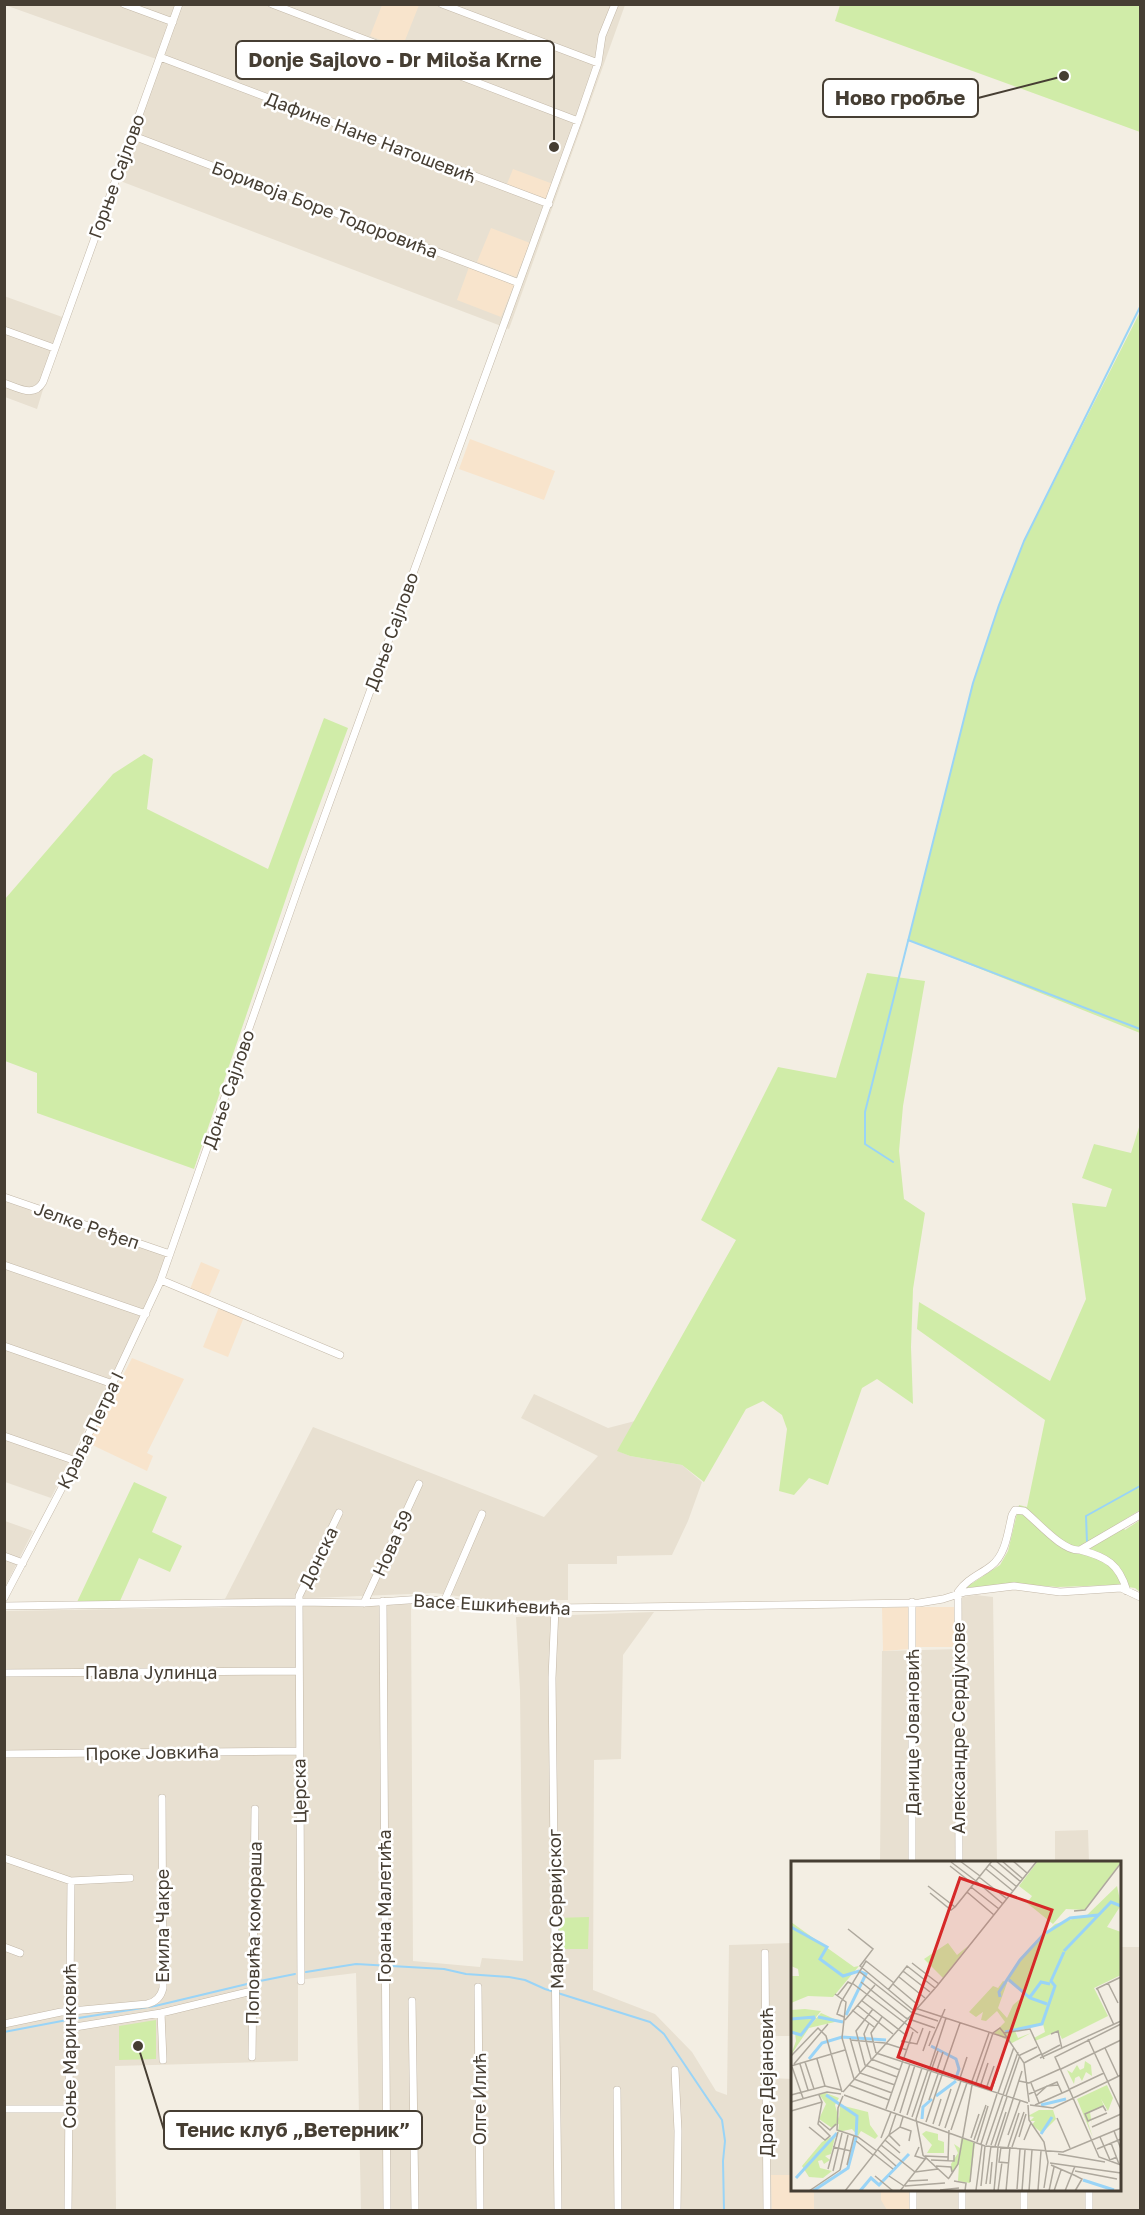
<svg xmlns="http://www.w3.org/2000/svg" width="1145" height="2215" font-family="'Golos Text',sans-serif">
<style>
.residential{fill:#e8e0d1}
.commercial{fill:#f8e4cc}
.green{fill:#d0eca8}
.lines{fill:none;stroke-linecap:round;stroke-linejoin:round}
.stream{stroke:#99d4f7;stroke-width:2}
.minor-casing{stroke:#c3b8a8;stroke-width:8}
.minor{stroke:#fff;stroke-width:7}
.labels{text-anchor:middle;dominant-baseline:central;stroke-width:5;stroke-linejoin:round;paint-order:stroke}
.street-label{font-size:18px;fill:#463e33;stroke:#fff}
.inset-river{fill:none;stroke:#99d4f7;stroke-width:3}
.inset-road{fill:none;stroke:#aea89d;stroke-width:1.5}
.view{fill:#d62828;fill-opacity:0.15;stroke:#d62828;stroke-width:3}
.inset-edge{fill:none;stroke:#463e33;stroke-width:3}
.leader{fill:none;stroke:#463e33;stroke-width:2}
.callout-dot{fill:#463e33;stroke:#fff;stroke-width:2}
.callout{fill:#fff;stroke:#463e33;stroke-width:2}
.callout-label{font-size:20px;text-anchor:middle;font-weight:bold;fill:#463e33}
</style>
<rect width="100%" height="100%" fill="#f3eee3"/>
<!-- residential -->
<path class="residential" d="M5 5V4L625 5 509 329 115 179 159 60Z
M4 296 65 318 37 409 5 397Z
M5 1198 168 1255 146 1307 51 1498 5 1482Z
M534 1394 608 1428 635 1421 618 1451 630 1456 682 1465 702 1482 688 1521 672 1555 617 1556V1564H568V1600L495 1601 434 1593 288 1599H225L313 1427 544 1517 598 1456 521 1418Z
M5 1521 33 1531 5 1587Z
M976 1595 993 1597 997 1862H880L882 1651 961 1649 962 1597Z
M411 1604 413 1961 480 1967 482 1958 523 1961 520 1691 516 1617 654 1612 623 1655 621 1759 594 1760 593 1990 655 2014 692 2052 716 2091 727 2095 729 1945 792 1943V2036H772L771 2078 792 2079V2190H1120V1947H1140V2210H361L356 1973 298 1980V2061L115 2066 116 2210H5L4 1611Z
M1088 1830 1089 1862H1055V1831Z"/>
<!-- commercial -->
<path class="commercial" d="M382 5H419L402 48 370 36Z
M513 169 553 184 547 200 507 184Z
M491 228 530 243 516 277 477 262Z
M469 267 514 285 501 317 457 300Z
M470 439 555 471 544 500 459 469Z
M201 1262 220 1270 209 1296 190 1289Z
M219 1307 244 1317 228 1357 203 1347Z
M132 1358 184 1379 147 1453 153 1456 147 1471 88 1443Z
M909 1607 910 1649 883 1651 882 1608Z
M915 1607H954V1647H915Z
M771 2175H792V2190H814V2210H772Z
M881 2190H913V2210H887L881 2200Z"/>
<!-- green -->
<path class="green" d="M840 5H1140V132L835 21Z
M1140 312V1033L908 940 973 683 999 605 1024 541Z
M324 718 348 728 299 860 194 1169 37 1113V1073L5 1061V899L113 774 144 754 153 759 147 809 268 869Z
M867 973 925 981 903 1106 899 1151 904 1199 925 1213 913 1289 911 1347 913 1404 877 1379 862 1388 828 1485 809 1478 794 1495 779 1491 787 1429 782 1415 763 1401 746 1409 704 1482 682 1465 630 1456 617 1451 736 1240 701 1220 778 1067 836 1078Z
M1140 1124V1510L1119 1523 1125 1530 1140 1520V1592L1135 1588 1115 1585 1058 1587 1019 1584 965 1588 1000 1565 1008 1551 1019 1505 1027 1507 1045 1420 917 1329 919 1302 1050 1381 1086 1299 1072 1203 1106 1207 1112 1189 1082 1178 1094 1144 1131 1153Z
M134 1482 167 1497 152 1532 182 1546 170 1572 139 1558 120 1601 77 1602Z
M589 1917 588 1949H555V1918Z
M156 2020V2059L119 2060V2026Z"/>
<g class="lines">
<!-- stream -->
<path class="stream" d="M908 940 1140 1029
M893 1162 865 1144V1112L973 683 999 605 1024 541 1140 307
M1087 1542 1086 1516 1140 1486
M306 1972 356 1964 444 1969 466 1974 509 1977 525 1980 545 1989 650 2022 664 2034 722 2120 725 2141 723 2161 724 2210
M255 1982 295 1974
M72 2019 155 2006 247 1984
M4 2032 67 2020"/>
<defs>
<path id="minor" d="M124 4 173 22
M272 4 578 121
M442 4 598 63
M160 57 549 204
M131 135 519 283
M4 330 54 348
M4 383C19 388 34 398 43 382L179 4
M4 1197 170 1254
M4 1265 146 1314
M161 1280 340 1355
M4 1346 113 1384
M4 1436 76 1461
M1080 1550C1107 1557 1119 1564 1127 1591
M4 1556 23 1563
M4 1598 76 1461 160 1282 299 886 578 121 598 63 602 36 615 4
M383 1601 387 2210
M444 1602 482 1514
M912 1602V1862
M364 1603 419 1484
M4 1606 298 1602 364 1603 423 1599 478 1605 555 1608 919 1603 943 1599 965 1592 1014 1586 1060 1592 1121 1588 1140 1597
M555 1608 552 1678 558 2210
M4 1673 298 1671
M4 1754 299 1751
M4 1858 71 1881 130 1878
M959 1862 958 1592C967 1579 979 1575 991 1566 1006 1555 1008 1531 1012 1515L1015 1510 1024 1511C1038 1522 1063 1552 1080 1550L1140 1515
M4 1947 20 1953
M765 1953 767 2210
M301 1981 299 1596 339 1513
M478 1987 480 2210
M412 2001 415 2210
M161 2013 163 2060
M4 2024 61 2012 147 2004C156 2002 161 1997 163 1988L162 1798
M69 2028 161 2013 252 1991
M252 2057 255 1809
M675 2070 678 2131 677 2210
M617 2090 618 2210
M4 2109H69
M913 2190V2210
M962 2190V2210
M1024 2190V2210
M1089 2190V2210
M68 2210 71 1881"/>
</defs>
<!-- minor casing -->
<use href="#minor" class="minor-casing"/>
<!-- minor -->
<use href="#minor" class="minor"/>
</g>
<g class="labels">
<!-- street labels -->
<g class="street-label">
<text transform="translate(371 137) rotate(21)">Дафине Нане Натошевић</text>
<text transform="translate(116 176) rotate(-70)">Горње Сајлово</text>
<text transform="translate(325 209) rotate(21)">Боривоја Боре Тодоровића</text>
<text transform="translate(391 631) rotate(-70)">Доње Сајлово</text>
<text transform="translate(228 1089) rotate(-71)">Доње Сајлово</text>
<text transform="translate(87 1225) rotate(19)">Јелке Ређеп</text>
<text transform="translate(90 1430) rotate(-64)">Краља Петра I</text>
<text transform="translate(392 1543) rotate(-65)">Нова 59</text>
<text transform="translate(318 1557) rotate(-64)">Донска</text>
<text transform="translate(492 1604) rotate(3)">Васе Ешкићевића</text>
<text x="151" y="1672">Павла Јулинца</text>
<text transform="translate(958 1728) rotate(-90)">Александре Сердјукове</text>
<text transform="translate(912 1732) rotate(-90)">Данице Јовановић</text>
<text transform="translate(152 1752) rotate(-1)">Проке Јовкића</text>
<text transform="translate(299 1791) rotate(-91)">Церска</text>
<text transform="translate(384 1906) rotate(-90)">Горана Малетића</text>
<text transform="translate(555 1909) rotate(-91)">Марка Сервијског</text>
<text transform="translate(162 1926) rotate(-90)">Емила Чакре</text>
<text transform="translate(253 1933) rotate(-89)">Поповића комораша</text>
<text transform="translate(69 2046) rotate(-90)">Соње Маринковић</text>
<text transform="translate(766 2082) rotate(-90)">Драге Дејановић</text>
<text transform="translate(479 2099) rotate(-90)">Олге Илић</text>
</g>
</g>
<!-- overview -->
<g transform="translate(791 1861)">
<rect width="330" height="330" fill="#f3eee3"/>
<path d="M247 0H330V1L294 49 275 48 262 63 236 42 241 35 228 25ZM326 25 330 44 316 66 330 71V114L303 127 317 155 271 178 267 170 244 180 243 177 254 171 252 163 239 165 224 170 227 177 240 172 221 182 203 172 214 161 206 150 195 160 190 159 192 151 185 156 178 151 202 125 207 127 212 120 216 122 207 147 216 157 222 144 234 134 216 118 237 89 264 63 296 54ZM0 61 63 106 68 105 42 136 17 135 0 142V115H8L7 108 0 105ZM157 82 166 94 177 85 152 117 133 98ZM14 148 30 150 13 171 30 152 48 160 18 167 0 194 5 180 4 172H0V149ZM294 200 300 204 301 215 295 211 291 220 288 215 284 217 283 223 276 209 281 212 286 204 289 209 293 207ZM316 224 322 237 317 250 310 238 313 245 299 251 301 264 300 259 297 262 302 277 286 238ZM35 232 48 237 44 244 48 258 49 244 77 251 79 264 87 275 84 278 70 270 67 275 61 268 47 271 48 263 41 267 28 258 35 243 28 233ZM248 249H262L265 258 251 272 241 264 244 260H239L243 256 237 255ZM135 270 147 273V279L153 281V292H136L141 284 131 273ZM40 276H44L40 293 34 295 39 299 33 303 31 299 27 300 29 307 41 310 32 317 18 316 11 305 31 281ZM170 277 184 282 179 322 167 320 168 303 161 312 160 303 167 292 163 283 169 287Z" fill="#d0eca8"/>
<path class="inset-river" d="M0 66 36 86 29 98 52 115 68 110 75 113 55 154M255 72 279 57 307 54M273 90 320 41 330 45M218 119 239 137 256 143M209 136 208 131 229 99 253 73M239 136 250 121 259 123M27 156 52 161M0 158 24 156M0 171 10 174 24 156M214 171 251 163 264 125 260 120 273 91M140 185 165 198 168 208 165 217M18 198 31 182 51 176 95 179M145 235 165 220M250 244 275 238M131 258 132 246 141 238M250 273 261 256M5 317 46 272M292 319 323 329M22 330 57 307 65 277 66 255 35 234M69 330 80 317 88 324 118 293"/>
<path class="inset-road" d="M169 0 189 15M205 0 230 21M211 0 232 18M222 0 236 12M160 1 185 20M198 3 226 26M159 5 182 23M195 8 222 30M188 16 216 38M185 20 212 43M137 25 164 46M180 26 208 48M176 31 203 54M139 32 160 49 164 46M164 46 201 0M283 50 294 49 330 2M57 68 82 88 69 105 122 149M121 102 148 123M112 110 139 131M69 111 120 151M108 116 134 137M70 121 115 157 144 167M61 122 127 172M317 122 327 142M102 123 127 144M306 127 323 164M305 128 330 116M97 129 116 105 144 127M44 133 55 141 51 177 63 218M46 135 57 121 61 123M70 139 116 175M66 144 102 173M124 147 216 177M82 148 65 170 74 204 106 216M61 149 83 166M120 151 147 160M53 156 46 153 50 141 75 100 103 122M54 159 84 124M78 162 73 173 80 198 109 209M330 163 264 196 308 296 330 304M213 172 233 202 238 241M260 173 267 170 271 188M59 177 69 212 104 224M297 178 330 249M59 179 94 182 116 189M110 180 126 183 132 167M138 185 154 148M314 187 327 215M132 190 139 170M85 192 237 242M85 192 80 172 91 156M250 194 269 184M0 195 27 167 35 175 51 231M249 197 330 160M26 198 34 225M14 201 23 228M233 202 250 193M0 203 12 237M3 203 37 163M9 203 17 229M0 205 54 189M270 208 330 179M138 209 155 157M140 210 125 258 132 294 158 318M140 210 147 190M145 212 152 191M151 214 169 162M63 218 101 232M168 220 176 196M228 220 238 222 269 208M240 222 248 242M180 223 198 172M58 224 98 239M184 225 202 172 209 167 213 172 239 168 253 198M189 226 197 202M195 228 203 205M279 228 313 212M200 230 208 206M52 231 146 125 246 0M207 232 223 186M238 233 266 221 271 232M0 234 34 225 50 229M53 234 194 285 272 291 330 267M212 234 227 191M52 235 47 247 46 269 67 276 86 290M215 235 229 194 246 186M245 235 256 225 267 224M138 239 147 213M0 241 36 231 50 233M237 244 238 259 253 281 257 301 253 327M239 244 262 247 330 214M244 244 278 229M95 248 122 171M0 250 31 241 28 234M103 250 119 203M315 250 312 245 294 253 297 260 316 252M109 252 124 204M116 254 131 207M121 256 137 209M266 257 279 287M28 260 39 269 45 263M135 261 151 214M142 263 150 238M148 265 160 228M18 266 34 279 39 275 27 263 31 241M109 266 120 270 118 280M301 266 330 253M154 267 170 220M160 269 176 222M323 270 330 288M217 274 229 240M228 276 235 253M309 276 319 299 326 296M90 277 100 251M180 277 188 253M94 279 109 292M183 279 195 244M233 279 240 262M65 280 82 294M186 281 197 245M320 282 328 303M190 283 206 233M90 284 124 311 147 308M195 284 212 234M200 284 216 236M109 285 98 274 109 266 112 256M204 285 215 251M207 285 231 210M42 286 60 290M128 286 124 295 134 298M210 286 208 301 218 302M217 286 228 252M221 286 233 251M306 288 330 278M87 289 105 305M83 293 102 308M267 293 314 301M134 295 157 296M140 299 163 300V294M157 300 158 269M259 302 330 312M56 304 63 275M260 304 283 314M145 305 160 306 161 311M37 308 47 271M49 309 57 274M42 310 51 272M284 310 326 318M283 314 291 318 284 330M84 315 102 330M98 315 113 325M158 317 167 303 181 224M117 320 137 319M163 320 175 322 174 330M179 321 183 281M195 323 200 285M199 323 201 301M114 325 154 322M190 325 194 285M226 328 229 288M149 329 168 327M185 329 191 284M247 329 250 290M18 330 49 309M54 330 98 274 105 253M109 330 135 297M203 330 207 286M207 330 211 301M215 330 219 286M231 330 234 289M238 330 241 289M258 330 263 306M263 330 270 309M274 330 284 305"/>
<path class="view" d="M169 17 261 49 200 228 107 196Z"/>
<rect width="330" height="330" class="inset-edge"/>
</g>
<!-- callouts -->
<path class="leader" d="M554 147L554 60M1064 76L978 98M138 2046L164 2130"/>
<g class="callout-dot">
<circle cx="554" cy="147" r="6"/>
<circle cx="1064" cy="76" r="6"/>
<circle cx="138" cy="2046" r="6"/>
</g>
<g class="callout">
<rect x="236" y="41" width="318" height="38" rx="6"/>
<rect x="823" y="79" width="155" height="38" rx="6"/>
<rect x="164" y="2111" width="258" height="38" rx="6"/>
</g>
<g class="callout-label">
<text x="395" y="67">Donje Sajlovo - Dr Miloša Krne</text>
<text x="900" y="105">Ново гробље</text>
<text x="293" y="2137">Тенис клуб „Ветерник”</text>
</g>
<!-- border -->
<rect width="1145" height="2215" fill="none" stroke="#463e33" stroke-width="12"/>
</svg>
